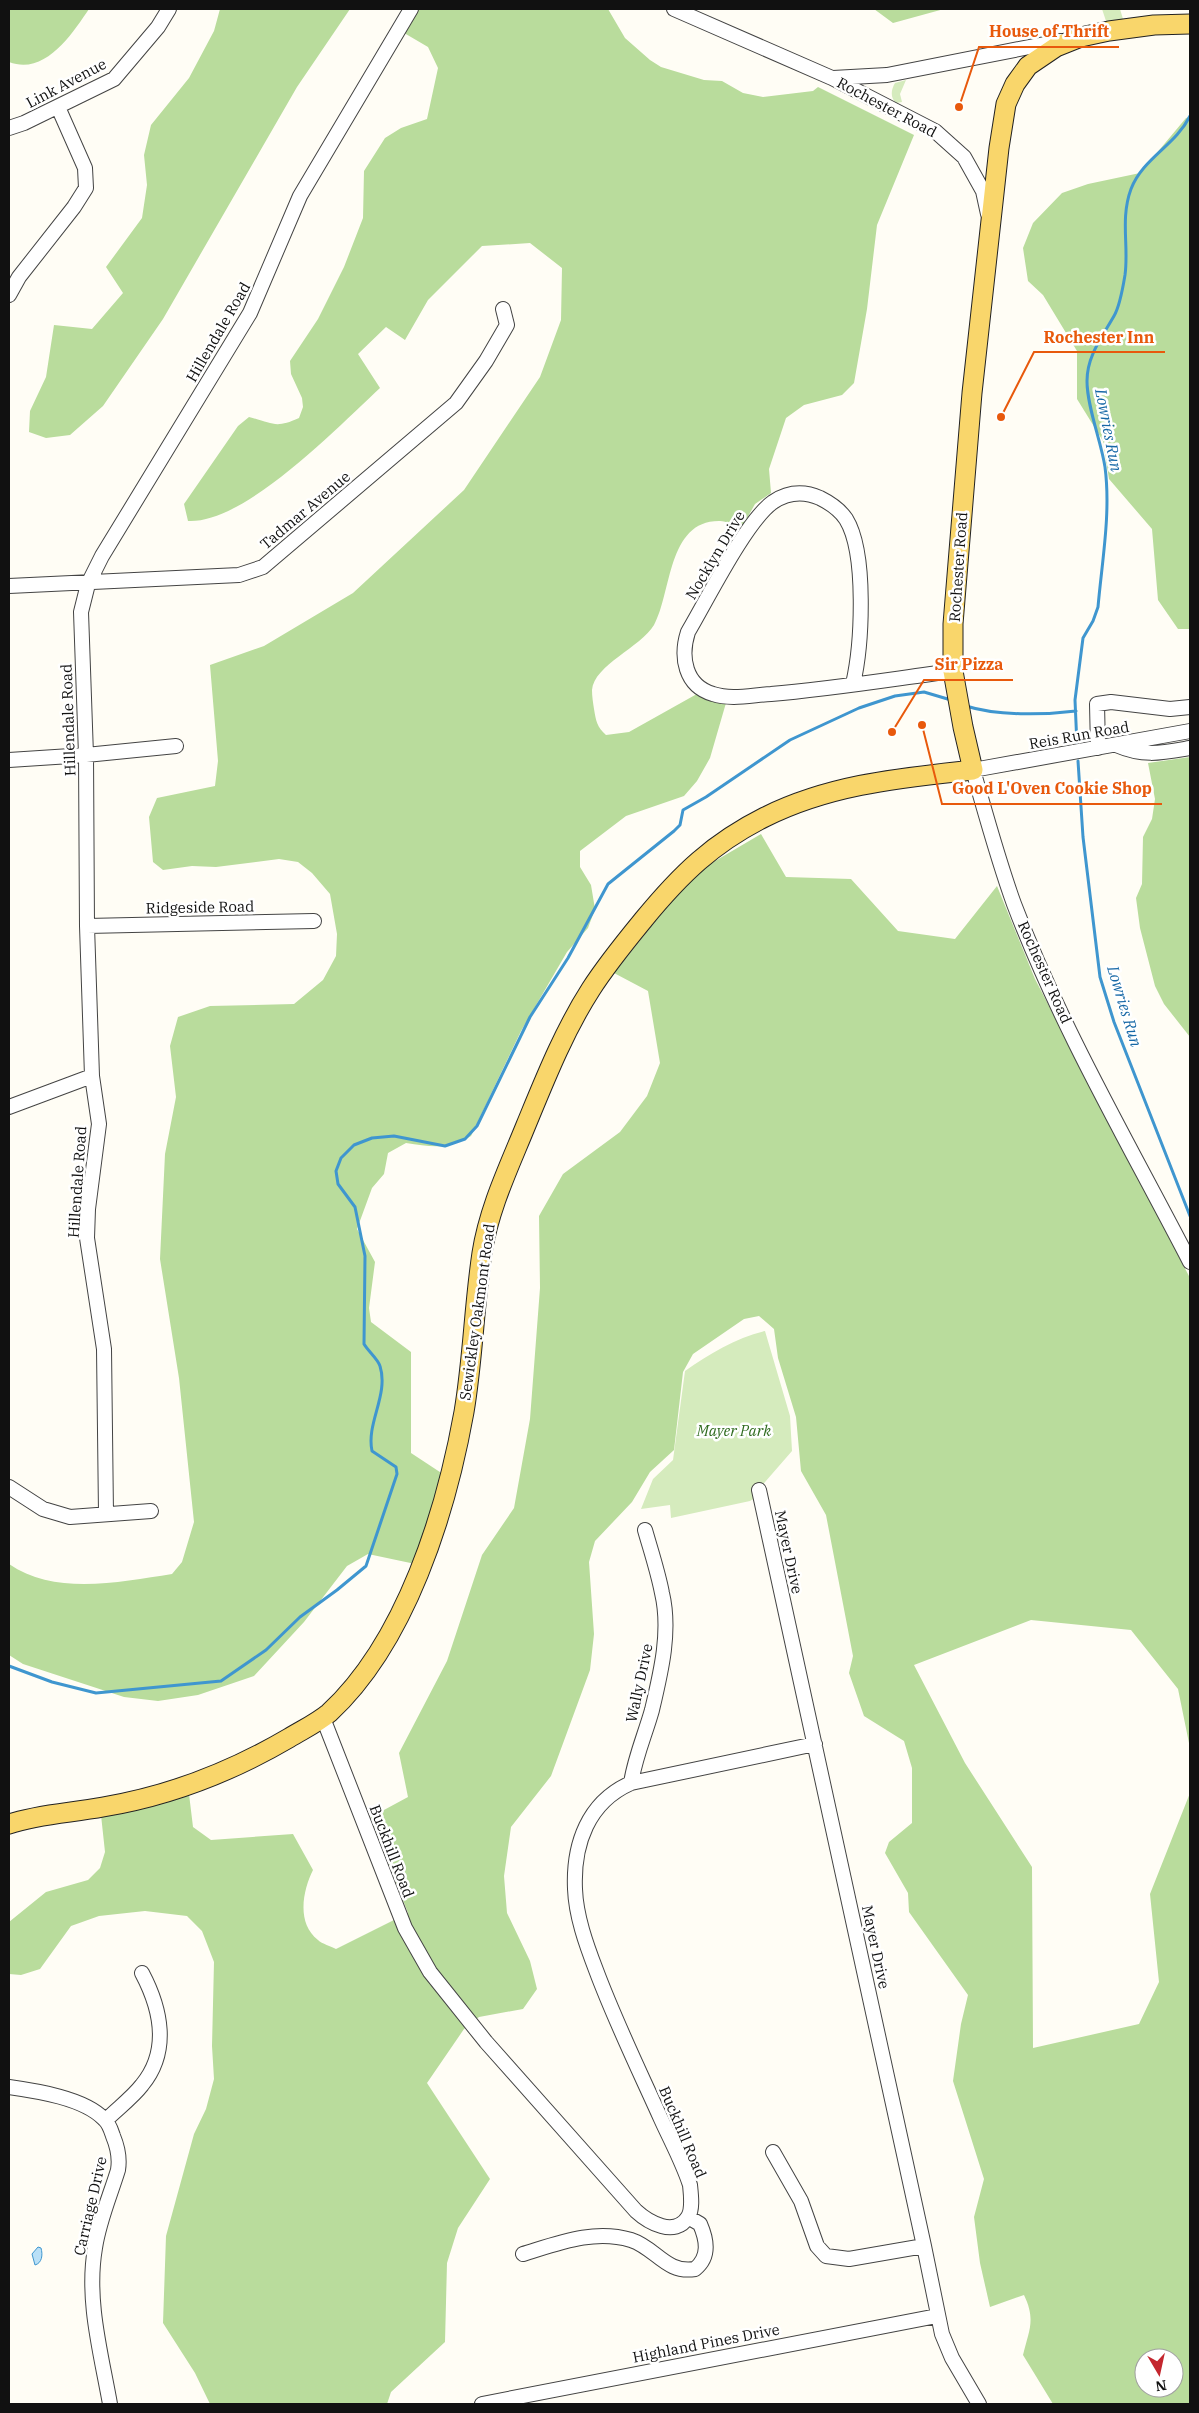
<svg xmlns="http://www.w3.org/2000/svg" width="1199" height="2413" font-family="'IBM Plex Serif',serif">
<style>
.green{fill:#d5ebbd}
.forest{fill:#b9dc9c;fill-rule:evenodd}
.water{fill:#b9e0f7;stroke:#3f96cf}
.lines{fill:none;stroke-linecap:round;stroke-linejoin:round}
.stream{stroke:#3f96cf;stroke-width:3}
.minor-casing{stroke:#444;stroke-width:16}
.major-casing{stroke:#222;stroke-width:21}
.minor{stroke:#fff;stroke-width:14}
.major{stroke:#f9d66b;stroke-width:19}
.labels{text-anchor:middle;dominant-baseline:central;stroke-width:5;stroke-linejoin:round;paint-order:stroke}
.street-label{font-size:15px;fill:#111;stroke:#fff}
.park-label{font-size:15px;font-style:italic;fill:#2f6b1f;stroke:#fff}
.water-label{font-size:16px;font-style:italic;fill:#1768a6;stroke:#fff}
.leader{fill:none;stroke:#e8590c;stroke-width:2}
.callout-dot{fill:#e8590c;stroke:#fff;stroke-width:2}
.callout-label{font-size:16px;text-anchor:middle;font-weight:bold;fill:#e8590c;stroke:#fff;stroke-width:5;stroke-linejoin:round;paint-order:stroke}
</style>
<rect width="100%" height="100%" fill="#fffdf5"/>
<!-- green -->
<path class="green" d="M1102 9H1120L1123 19 1106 21Z
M906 80 900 94 902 102 896 103C890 97 891 90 895 83Z
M765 1331 790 1416 792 1451 759 1489 760 1495 750 1501 671 1518 670 1505 641 1509 653 1479 673 1460 685 1371C709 1354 736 1338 765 1331Z"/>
<!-- forest -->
<path class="forest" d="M9 9H89C72 34 45 76 9 62Z
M220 9H350L297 87 163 319 103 406 70 435 46 438 29 432 30 411 46 377 54 325 92 329 123 293 106 267 142 218 147 185 144 155 151 125 189 78 214 31Z
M411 9H608L625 38 650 60 661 67 704 80 722 81 743 93 763 97 813 91 818 87 914 135 877 225 867 309 854 383 842 395 804 405 786 418 769 469 771 493 755 504 741 529C735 526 726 521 720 521 667 520 672 593 654 625 641 647 594 665 592 690 592 696 593 703 594 709 596 721 597 727 606 735L629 732 704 690 728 696 710 758 697 781 684 796 626 816 580 851V867L591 885 595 909 588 928 567 952 521 1031 471 1136C448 1150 432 1147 406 1143L388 1153 384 1174 372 1188 357 1229 375 1262 369 1308 371 1322 411 1352V1453L449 1478 420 1565 368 1554 347 1566 304 1622 254 1676 198 1695 158 1701 124 1697 23 1664 9 1655V1564C55 1596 120 1582 172 1574L182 1562 194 1522 179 1378 160 1259 165 1154 176 1097 170 1046 178 1017 210 1006 294 1004 323 980 336 956 337 934 330 894 312 873 298 862 279 859 216 867 192 866 163 870 153 862 149 817 157 798 215 786 218 761 210 665 264 646 353 593 464 490 540 377 561 320 562 268 530 243 482 246 428 300 405 340 386 327 358 354 380 388C339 426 245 524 188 521L184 504 238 426 249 417C273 423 275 429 299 418L303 407 302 398 291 374 290 361 318 319 344 267 363 218 364 171 385 138 401 128 427 119 438 68 428 47 399 30Z
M874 9H944L893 23Z
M1190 117V629H1178L1158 600 1152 529 1109 479 1103 441 1077 399V351L1043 295 1028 281 1023 248 1033 223 1062 193 1088 184 1140 173 1186 118Z
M1190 757V1037L1164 1004 1155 986 1140 928 1136 898 1142 884 1143 837 1152 819 1155 799 1148 763Z
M761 834 786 877 851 879 898 931 955 939 997 886 1035 979 1190 1278V1748L1178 1689 1131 1630 1031 1620 914 1665 965 1763 1032 1867 1033 2048 1139 2024 1159 1982 1150 1894 1190 1793V2404H1053L1023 2355C1029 2330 1036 2320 1024 2295L990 2307 980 2263 974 2217 984 2179 953 2081 961 2024 968 1995 909 1912 908 1893 885 1853 889 1842 912 1823V1768L904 1741 864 1716 849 1673 853 1656 826 1515 801 1471 796 1417 778 1358 774 1329 759 1316 744 1319 693 1354 683 1372 674 1450 650 1472 632 1502 595 1541 589 1562 594 1634 590 1670 551 1776 511 1827 504 1876 507 1913 530 1961 537 1989 523 2009 479 2017 464 2029 427 2083 490 2179 458 2228 447 2263 445 2342 391 2392 387 2404H210L195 2373 163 2323 166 2236 194 2134 206 2109 214 2079 212 2046 214 1962 202 1931 187 1916 145 1911 99 1916 71 1926 40 1969 21 1975 9 1974V1922L46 1892 88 1880 100 1868 105 1852 101 1815 189 1794 193 1827 211 1840 293 1834 313 1870C303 1890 296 1923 318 1940 322 1944 331 1946 336 1949L408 1913 371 1817 408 1797 399 1753 447 1661 482 1555 514 1508 530 1419 540 1288 539 1216 563 1174 620 1132 647 1096 660 1063 648 991 614 973 693 874ZM1144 2358H1174V2388H1144Z"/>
<!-- water -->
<path class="water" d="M38 2247 41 2248C43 2255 42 2263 35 2265L32 2254Z"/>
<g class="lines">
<!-- stream -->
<path class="stream" d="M966 706C997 716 1044 715 1076 711
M1077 746 1075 700 1083 638 1093 621 1098 607C1102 561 1111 513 1105 467 1101 441 1087 407 1087 381 1087 356 1102 337 1114 316 1120 306 1123 287 1125 275 1129 246 1120 219 1131 189 1143 158 1175 146 1190 116
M1078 761 1083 837 1100 977 1114 1022 1190 1216
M9 1666 52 1682 96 1693 221 1681 266 1650 300 1617 337 1590 366 1566 397 1474 396 1467 372 1451C366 1423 389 1395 380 1366 378 1359 368 1351 364 1344L365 1256 355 1207 338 1184 336 1171 341 1158 354 1145 372 1138 394 1136 445 1146 465 1139 477 1126 530 1017 568 958 608 884 674 831 680 825 683 810 706 797 790 740 859 708 895 696 924 692 951 700"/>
<defs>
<path id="minor" d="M674 9 832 78 935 131 964 157 983 191 988 214
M833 78 887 75 1060 41
M9 128 24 123 114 79 158 27 169 9
M9 295 19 277 74 207 86 188 85 168 58 107
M9 586 239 575 263 567 456 403 486 361 507 325 503 309
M853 684C862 645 867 553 846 519 840 510 830 503 820 498 804 491 788 492 773 502 746 521 707 600 688 632 680 657 685 686 713 694 731 700 752 695 771 694 831 689 892 679 953 671
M1190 731 973 770C986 815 998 860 1014 904 1061 1028 1129 1144 1190 1262
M1116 745C1144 757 1161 753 1190 748
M1098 748 1097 704 1111 702 1170 709 1190 707
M9 760 86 755 176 746
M87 926 314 921
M9 1107 92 1076
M9 1487 43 1509 70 1517 151 1511
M759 1490 924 2246 942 2334 952 2358 979 2404
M106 1514 104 1349 87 1238 88 1209 99 1124 92 1076 87 926 86 755 81 612 88 584 102 556 250 313 300 196 411 9
M323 1718 405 1928 430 1972 486 2042 636 2211C648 2222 675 2238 688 2217 693 2209 691 2195 690 2185 683 2163 671 2141 661 2119 639 2070 615 2021 596 1970 586 1944 576 1916 575 1889 573 1844 588 1802 631 1783L815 1744
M631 1783C635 1757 645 1735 652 1710 661 1672 671 1631 662 1593 658 1572 651 1551 645 1530
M9 2087C37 2091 84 2098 104 2119 109 2123 111 2130 113 2136 118 2148 120 2158 118 2170 110 2196 99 2221 95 2248 86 2300 101 2353 110 2404
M106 2120C118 2108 132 2098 142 2085 170 2051 161 2009 142 1973
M773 2152 801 2201 817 2246 826 2256 849 2259 924 2246
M523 2254C559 2243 594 2229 631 2240 656 2248 666 2274 695 2269 710 2257 707 2240 700 2224L688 2217
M482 2404 937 2316"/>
<path id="major" d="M9 1824C39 1814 71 1813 103 1807 169 1796 231 1772 289 1738 302 1730 317 1723 329 1713 406 1642 446 1512 464 1412 473 1359 474 1306 482 1253 489 1208 509 1167 526 1125 545 1079 564 1031 591 989 607 964 626 941 644 919 681 874 713 843 765 817 831 784 901 778 973 770L963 727 953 671V624L972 393 999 148 1006 104 1015 84 1028 66 1056 47 1081 37 1109 31 1154 25 1190 24"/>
</defs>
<!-- minor casing -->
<use href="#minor" class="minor-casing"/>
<!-- major casing -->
<use href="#major" class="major-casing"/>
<!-- minor -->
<use href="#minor" class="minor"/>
<!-- major -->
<use href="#major" class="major"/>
</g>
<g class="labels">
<!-- street labels -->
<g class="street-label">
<text transform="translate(66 83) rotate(-28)">Link Avenue</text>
<text transform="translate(887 107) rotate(28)">Rochester Road</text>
<text transform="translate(218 332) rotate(-60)">Hillendale Road</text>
<text transform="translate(305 510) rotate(-40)">Tadmar Avenue</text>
<text transform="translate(715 555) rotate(-59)">Nocklyn Drive</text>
<text transform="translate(958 567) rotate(-86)">Rochester Road</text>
<text transform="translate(68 720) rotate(-92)">Hillendale Road</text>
<text transform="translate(1079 735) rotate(-10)">Reis Run Road</text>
<text transform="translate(200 907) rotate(-1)">Ridgeside Road</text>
<text transform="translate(1045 972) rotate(66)">Rochester Road</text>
<text transform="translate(77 1182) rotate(-86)">Hillendale Road</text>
<text transform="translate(477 1312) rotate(-82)">Sewickley Oakmont Road</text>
<text transform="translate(789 1552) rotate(78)">Mayer Drive</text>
<text transform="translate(639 1683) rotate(-78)">Wally Drive</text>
<text transform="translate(392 1851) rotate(69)">Buckhill Road</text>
<text transform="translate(876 1947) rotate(78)">Mayer Drive</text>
<text transform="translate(683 2132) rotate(67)">Buckhill Road</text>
<text transform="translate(90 2206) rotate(-77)">Carriage Drive</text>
<text transform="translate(706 2343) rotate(-11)">Highland Pines Drive</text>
</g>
<!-- park labels -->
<g class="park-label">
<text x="734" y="1430">Mayer Park</text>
</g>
<!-- water labels -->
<g class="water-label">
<text transform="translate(1109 430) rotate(79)">Lowries Run</text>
<text transform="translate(1125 1006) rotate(73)">Lowries Run</text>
</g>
</g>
<!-- callouts -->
<path class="leader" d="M959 107L979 47H1119M1001 417L1034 352H1165M892 732L924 680H1013M922 725L942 804H1162"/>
<g class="callout-dot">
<circle cx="959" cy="107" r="5"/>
<circle cx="1001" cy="417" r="5"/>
<circle cx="892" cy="732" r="5"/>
<circle cx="922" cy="725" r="5"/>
</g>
<g class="callout-label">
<text x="1049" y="37">House of Thrift</text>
<text x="1099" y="343">Rochester Inn</text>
<text x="969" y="670">Sir Pizza</text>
<text x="1052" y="794">Good L'Oven Cookie Shop</text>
</g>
<!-- border -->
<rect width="1199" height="2413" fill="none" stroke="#111111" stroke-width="20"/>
<!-- north arrow -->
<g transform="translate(1159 2373) rotate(171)"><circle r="24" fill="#ffffff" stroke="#a0a0a0"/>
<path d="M0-4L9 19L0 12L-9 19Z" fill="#c4262e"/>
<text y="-8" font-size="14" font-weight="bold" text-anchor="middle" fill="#111111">N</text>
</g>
</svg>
